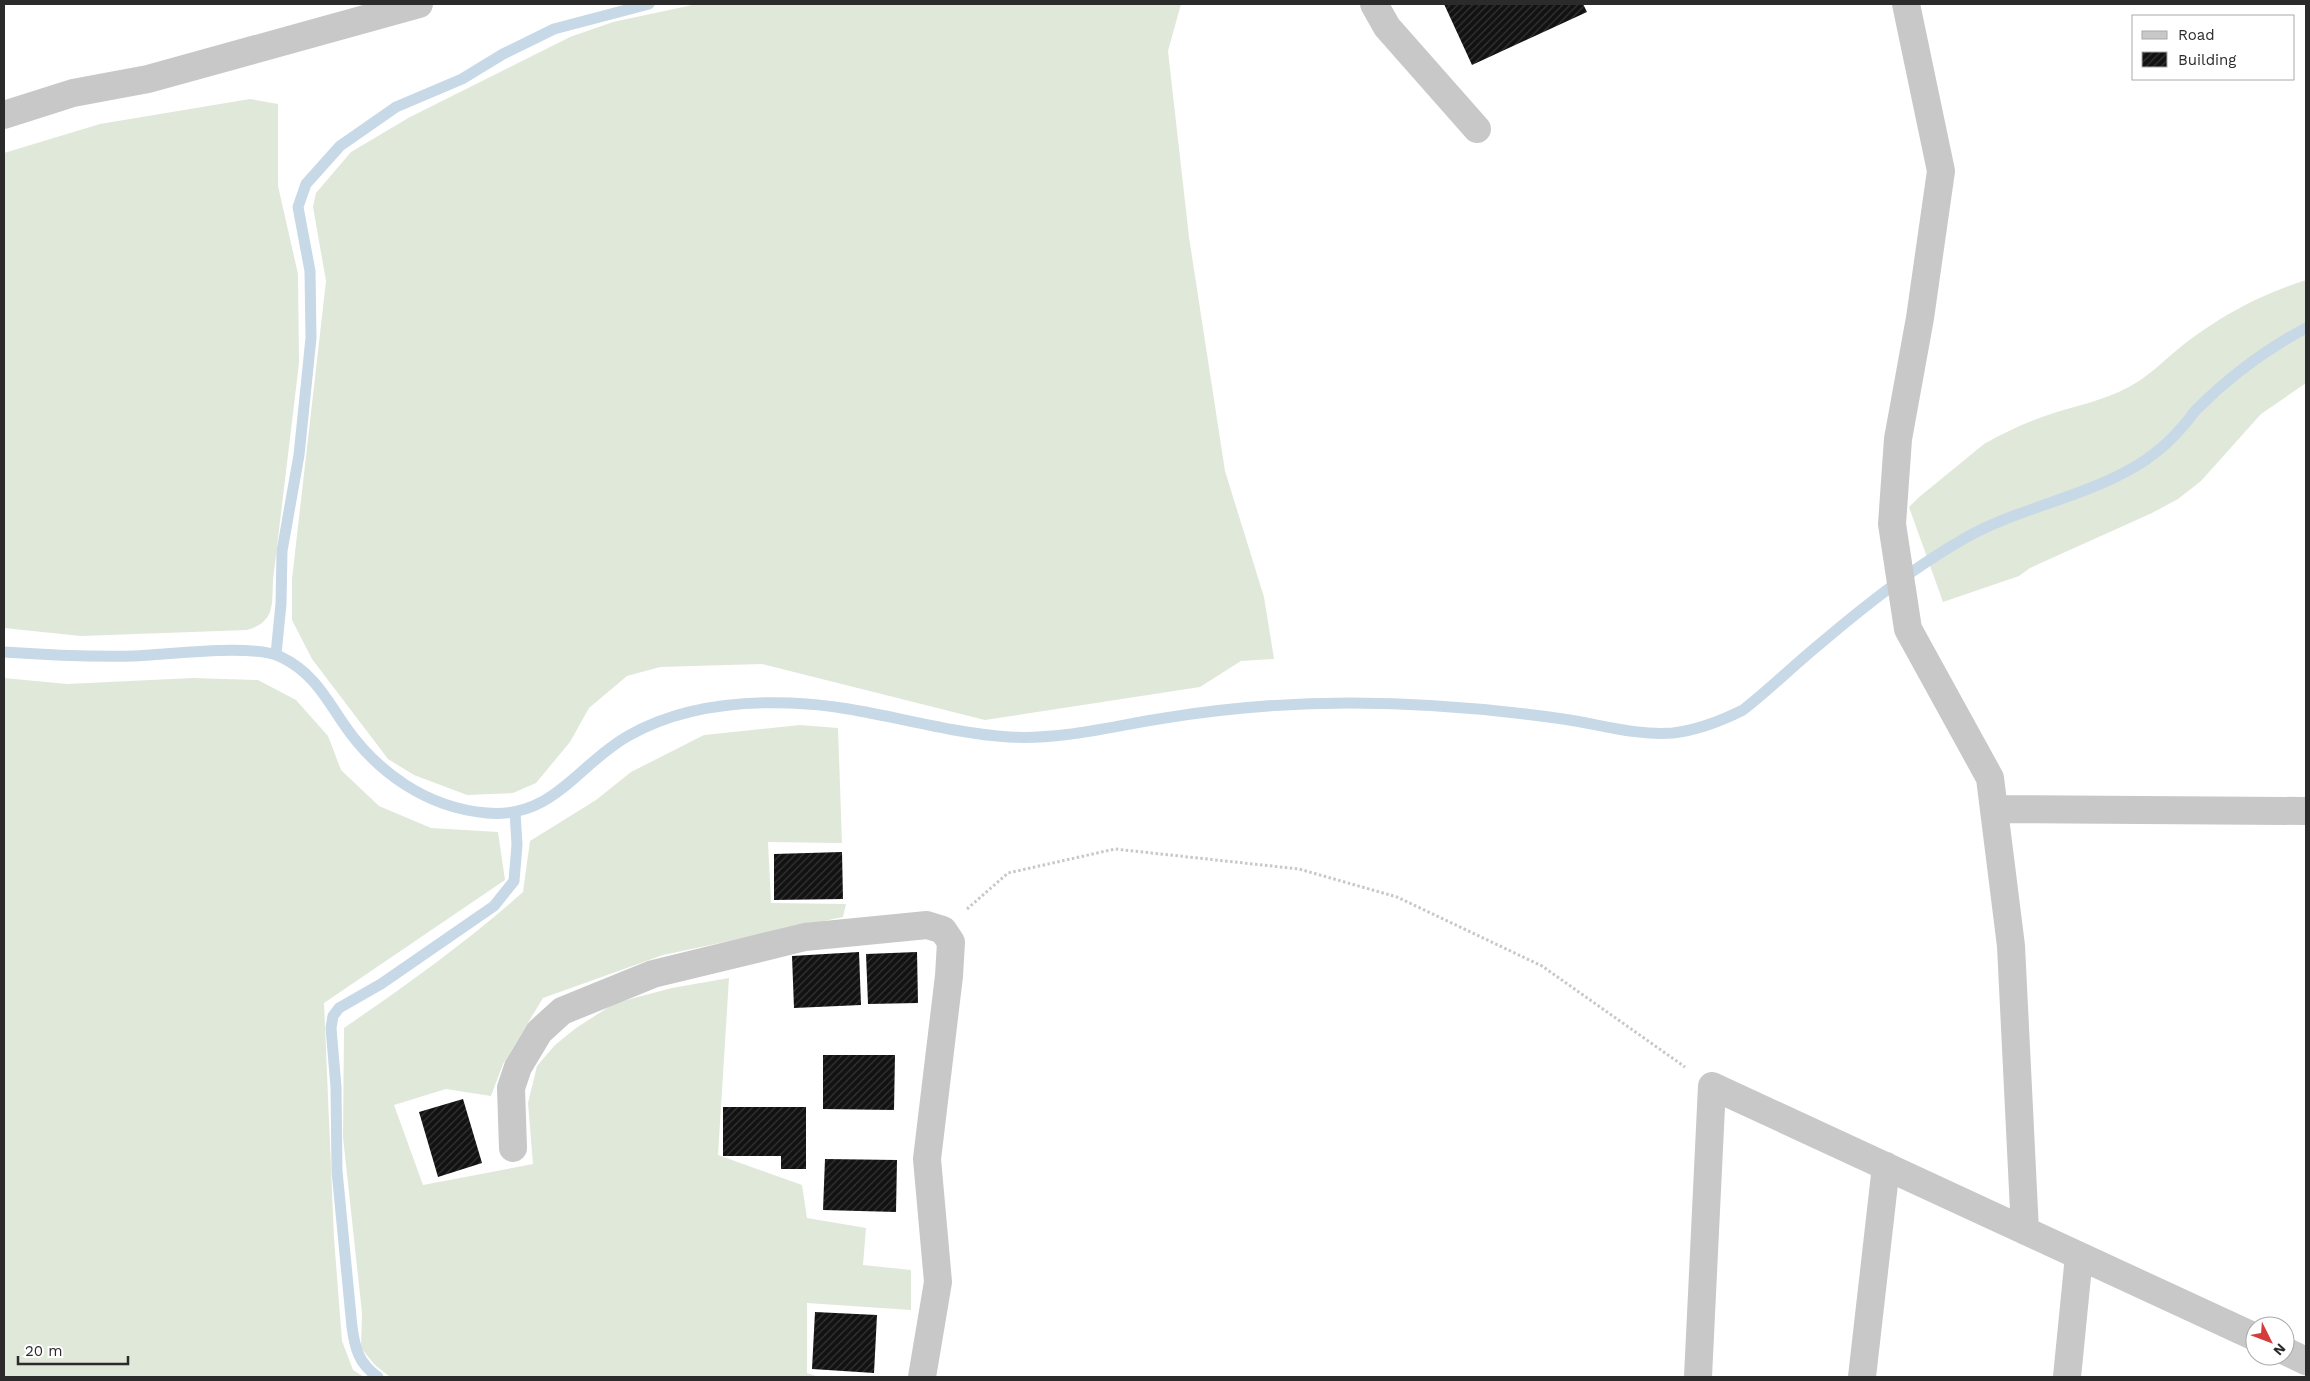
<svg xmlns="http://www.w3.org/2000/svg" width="2310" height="1381" font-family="'Work Sans',sans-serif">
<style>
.grass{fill:#e0e8da}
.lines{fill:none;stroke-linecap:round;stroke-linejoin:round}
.stream{stroke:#c7d8e7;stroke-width:11}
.building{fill:url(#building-hatch)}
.path{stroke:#c8c8c8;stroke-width:3;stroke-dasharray:2.5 2.5;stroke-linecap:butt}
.minor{stroke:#c8c8c8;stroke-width:28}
</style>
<defs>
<pattern id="building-hatch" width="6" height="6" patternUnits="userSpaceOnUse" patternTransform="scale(1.25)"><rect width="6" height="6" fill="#121212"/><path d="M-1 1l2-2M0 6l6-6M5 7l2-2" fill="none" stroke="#353535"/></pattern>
</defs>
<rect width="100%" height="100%" fill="#fff"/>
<!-- grass -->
<path class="grass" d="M697 4H1181L1168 51 1189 237 1225 471 1264 597 1274 659 1241 661 1200 687 985 720 762 664 660 667 627 676 589 708 570 742 536 783 513 793 467 795 414 775 388 759 312 659 292 620V579L326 281 313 207 316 193 351 152 410 117 570 37 613 22Z
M250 99 278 104V186L298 274 299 363 273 580C272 605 275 622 247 630L81 636 4 628V153L100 124Z
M2306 280V383L2261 414 2201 481 2178 499 2152 513 2030 568 2019 576 1943 602 1909 507 1918 498 1984 444C2007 431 2031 420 2057 412 2084 404 2115 397 2139 381 2154 371 2168 357 2183 345 2224 314 2258 296 2306 280Z
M4 678 67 684 193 678 258 680 296 700 328 736 341 770 379 806 431 828 498 832 505 880 324 1003 334 1238 342 1341 353 1370 364 1377H4Z
M800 725 838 728 842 843 768 842 771 903 846 904 843 917 663 955 543 998 503 1064 491 1096 446 1089 394 1105 423 1185 533 1164 528 1103 537 1066 555 1045 576 1028 615 1003 672 988 729 978 718 1155 802 1185 807 1218 866 1228 863 1265 911 1270V1310L807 1303V1373L819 1377H390L375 1365 361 1348 362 1313 343 1137 344 1028C406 985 467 942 523 892L530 841 596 800 631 772 704 735Z"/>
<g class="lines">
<!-- stream -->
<path class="stream" d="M4 652C47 655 90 657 134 656 168 655 253 643 281 657 311 671 325 696 343 723 376 772 427 808 487 813 553 819 577 765 628 736 677 708 734 701 790 703 864 705 935 732 1009 737 1063 740 1113 726 1165 718 1226 708 1289 703 1350 703 1421 703 1493 709 1563 719 1599 724 1636 736 1673 733 1698 730 1721 721 1743 710 1770 689 1794 665 1821 643 1867 604 1914 567 1967 537 2025 505 2093 496 2147 459 2160 450 2173 438 2183 426 2188 421 2192 414 2197 409 2230 376 2265 350 2306 328
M276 654 281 604 282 551 299 455 311 338 310 271 298 207 306 184 340 146 396 107 462 79 503 54 554 29 649 4
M378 1377C359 1364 355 1349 352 1327L337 1171 336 1087 331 1028 333 1016 339 1008 381 984 494 906 514 881 517 845 515 812"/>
</g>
<!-- building -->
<path class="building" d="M1444 4H1583L1587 12 1472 65Z
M842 852 843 899 774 900V854Z
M859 952 861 1005 794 1008 792 956Z
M917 952 918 1003 868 1004 866 954Z
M823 1055H895L894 1110 823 1109Z
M463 1099 482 1163 438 1177 419 1112Z
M723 1107H806V1169H781V1156H723Z
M825 1159 897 1160 896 1212 823 1210Z
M815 1312 877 1315 874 1373 812 1369Z"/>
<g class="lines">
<!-- path -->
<path class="path" d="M967 909 1008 873 1115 849 1299 869 1397 897 1542 966 1685 1067"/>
<!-- minor -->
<path class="minor" d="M1374 4 1387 27 1477 129
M1906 4 1941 171 1920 318 1898 439 1892 524 1908 629 1990 778 2011 946 2025 1231
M4 115 73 93 148 79 419 4
M1994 809 2306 811
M513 1148 511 1088 518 1067 539 1032 562 1011 653 974 805 937 927 925 943 930 951 942 949 976 927 1159 938 1282 922 1377
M2285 1351 2306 1361
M1698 1377 1712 1086 2255 1337
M1862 1377 1886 1166
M2067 1377 2079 1256"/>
</g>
<!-- border -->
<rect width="2310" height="1381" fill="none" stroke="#2b2b2b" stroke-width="10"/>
<!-- legend -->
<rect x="2132" y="15" width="162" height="65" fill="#ffffff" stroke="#aaaaaa"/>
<rect x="2142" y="31" width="25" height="8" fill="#c8c8c8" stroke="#aaaaaa"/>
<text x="2178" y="40" font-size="15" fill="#2b2b2b">Road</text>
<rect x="2142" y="52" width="25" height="15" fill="url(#building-hatch)" stroke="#aaaaaa"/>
<text x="2178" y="65" font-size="15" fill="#2b2b2b">Building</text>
<!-- north arrow -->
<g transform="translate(2270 1341) rotate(132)"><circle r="24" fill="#ffffff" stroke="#aaaaaa"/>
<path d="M0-4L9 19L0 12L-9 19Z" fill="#d43d3b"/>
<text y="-8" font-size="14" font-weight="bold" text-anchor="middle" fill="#2b2b2b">N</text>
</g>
<!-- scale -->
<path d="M18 1356v8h110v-8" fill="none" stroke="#2b2b2b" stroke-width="2.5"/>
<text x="25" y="1356" font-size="15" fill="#2b2b2b" stroke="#ffffff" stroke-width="4" paint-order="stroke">20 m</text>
</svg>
